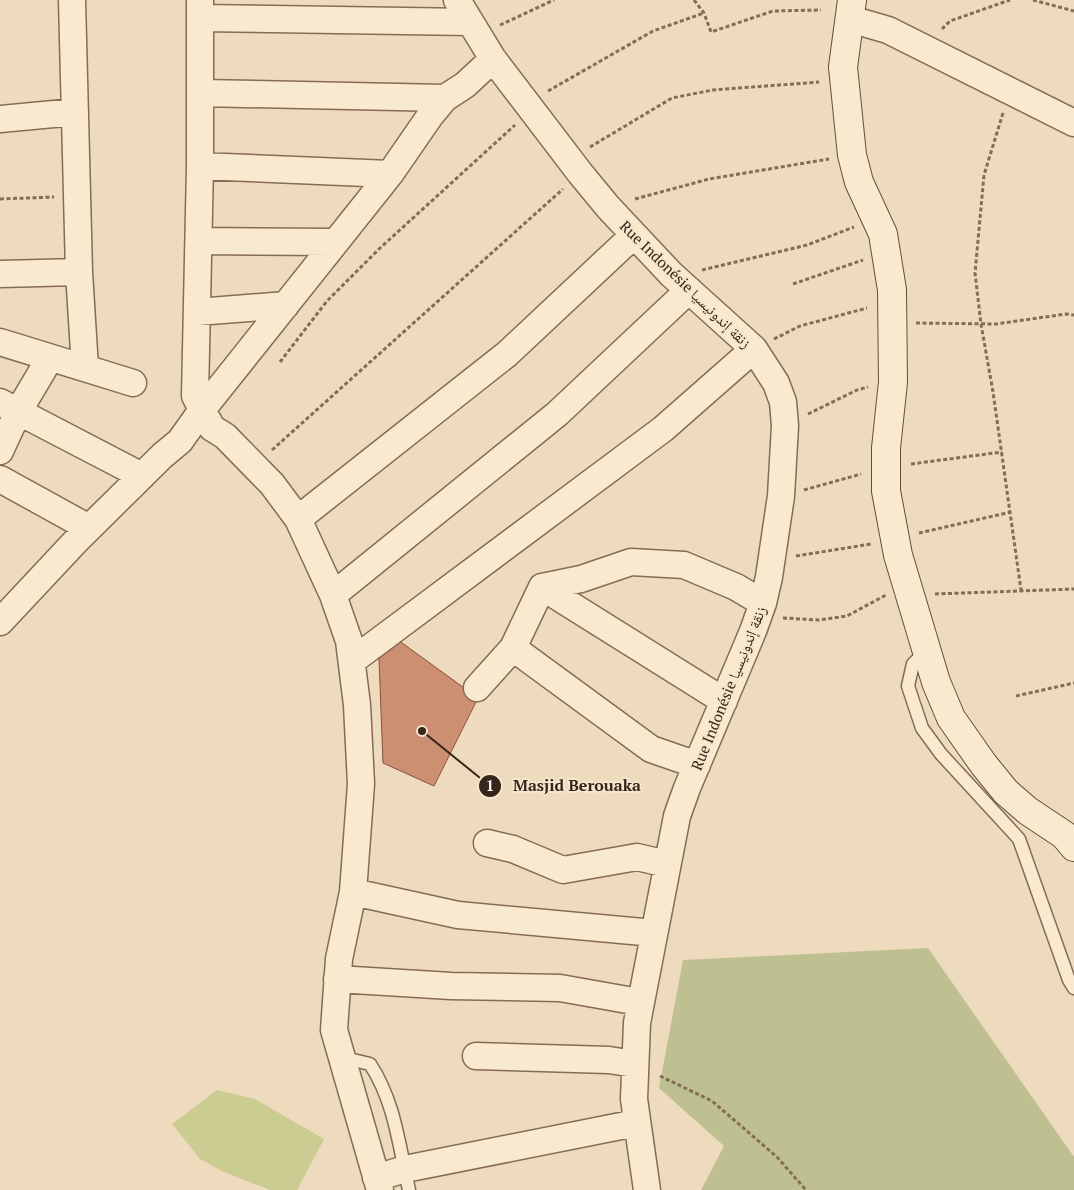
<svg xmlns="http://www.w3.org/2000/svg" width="1074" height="1190" font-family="'PT Serif','Noto Naskh Arabic',serif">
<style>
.green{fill:#cbcc91}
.cemetery{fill:#bfc091}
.building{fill:#cd8f71;stroke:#85513b}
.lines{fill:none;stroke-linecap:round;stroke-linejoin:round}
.lane-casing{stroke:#866b56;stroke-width:15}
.street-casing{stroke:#866b56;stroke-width:29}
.secondary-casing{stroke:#674c39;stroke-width:30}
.path{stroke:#866b56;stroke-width:3;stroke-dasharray:4 2.5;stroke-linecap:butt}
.lane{stroke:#f9e9cf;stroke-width:12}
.street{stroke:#f9e9cf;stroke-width:26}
.secondary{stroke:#f9e9cf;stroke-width:28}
.labels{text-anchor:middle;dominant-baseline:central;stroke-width:4;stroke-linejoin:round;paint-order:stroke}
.street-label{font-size:15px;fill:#35251b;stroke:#f6e6cc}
.leader{fill:none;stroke:#35251b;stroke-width:2}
.callout-dot{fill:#35251b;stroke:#f6e6cc;stroke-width:2}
.mark-label{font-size:15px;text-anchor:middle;font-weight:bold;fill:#fff}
.callout-label{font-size:16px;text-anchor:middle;font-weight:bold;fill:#35251b;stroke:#f6e6cc;stroke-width:4;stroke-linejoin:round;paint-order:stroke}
</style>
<rect width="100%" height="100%" fill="#eedabc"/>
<!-- green -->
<path class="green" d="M217 1090 255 1099 324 1139 297 1190H270L224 1172 200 1159 172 1124Z"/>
<!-- cemetery -->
<path class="cemetery" d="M928 948 1074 1157V1190H701L724 1146 659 1088 683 960Z"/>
<!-- building -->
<path class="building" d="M398 640 478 698 434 786 383 763 379 659Z"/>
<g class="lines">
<defs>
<path id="lane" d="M928 655 917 660 913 664 908 686 922 728 941 754 1019 839 1069 980 1074 988
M343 1064 353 1060 370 1064C395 1102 399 1146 409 1190"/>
<path id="street" d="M72 0 79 272 85 368
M200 0V166L195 396 212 428 225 436 272 484 298 519 333 595 349 641 357 705 361 784 353 892 339 959 334 1030 380 1190
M457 0 493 59 580 173 608 207 671 274 754 349 776 383 783 402 785 426 781 496 769 577 763 603 753 631 687 788 677 816 637 1023 634 1099 647 1190
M200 18 470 22
M850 19 888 30 1074 123
M201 93 445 98
M0 119 75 112
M200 166 390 174
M199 241 335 242
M0 274 79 272
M197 312 286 305
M0 342 133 383
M0 402 142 476
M0 451 18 412 50 358
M0 479 89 528
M298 519 507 354 634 235
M542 587 581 579 631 562 684 565 736 587 763 603
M542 587 724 701
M333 595 557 414 689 290
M0 622 75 542 162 456 180 441 202 410 390 174 430 116 445 98 465 85 493 59
M513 648 651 749 697 765
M352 661 663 429 754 349
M477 688 513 648 542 587
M487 843 513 849 563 870 637 857 667 864
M353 892 458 915 654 933
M337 979 451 986 560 988 639 1002
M476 1056 609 1060 634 1064
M376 1178 405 1169 636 1123"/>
<path id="secondary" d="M852 0 843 67 852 155 859 182 883 234 892 290 893 382 886 448V491L898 555 936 682 951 718 984 765 1006 792 1028 811 1064 835 1074 847"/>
</defs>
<!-- lane casing -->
<use href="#lane" class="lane-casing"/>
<!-- street casing -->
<use href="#street" class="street-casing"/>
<!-- secondary casing -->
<use href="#secondary" class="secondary-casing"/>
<!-- path -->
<path class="path" d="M694 0 704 13 711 32 773 11 821 10
M1033 0 1074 11
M500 25 554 0
M942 29 950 21 1010 0
M548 91 653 31 704 13
M1003 113 984 175 975 273 981 324 993 392 1021 590
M590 147 672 98 713 90 819 82
M0 199 54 197
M635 199 709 179 829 159
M702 270 807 245 854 227
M793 284 863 260
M916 323 996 324 1066 314 1074 315
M774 339 800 326 867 308
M280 362 327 301 379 249 515 125
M808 414 857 390 868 387
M272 450 563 189
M911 464 1002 452
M804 490 861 474
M919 533 1011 512
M796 556 871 544
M935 594 1074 589
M783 618 819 620 847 616 886 595
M1016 696 1074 683
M660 1076 712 1101 777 1157 806 1190"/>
<!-- lane -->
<use href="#lane" class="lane"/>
<!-- street -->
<use href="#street" class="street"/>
<!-- secondary -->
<use href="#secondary" class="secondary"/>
</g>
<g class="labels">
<!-- street labels -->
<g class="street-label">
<text transform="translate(686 284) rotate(44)">Rue Indonésie زنقة إندونيسيا</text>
<text transform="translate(728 688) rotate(-68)">Rue Indonésie زنقة إندونيسيا</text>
</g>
</g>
<!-- callouts -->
<path class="leader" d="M422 731L490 786"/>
<g class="callout-dot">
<circle cx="422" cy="731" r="5"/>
<circle cx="490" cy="786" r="12"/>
</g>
<g class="mark-label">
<text x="490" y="791">1</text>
</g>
<g class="callout-label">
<text x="577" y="791">Masjid Berouaka</text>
</g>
</svg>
